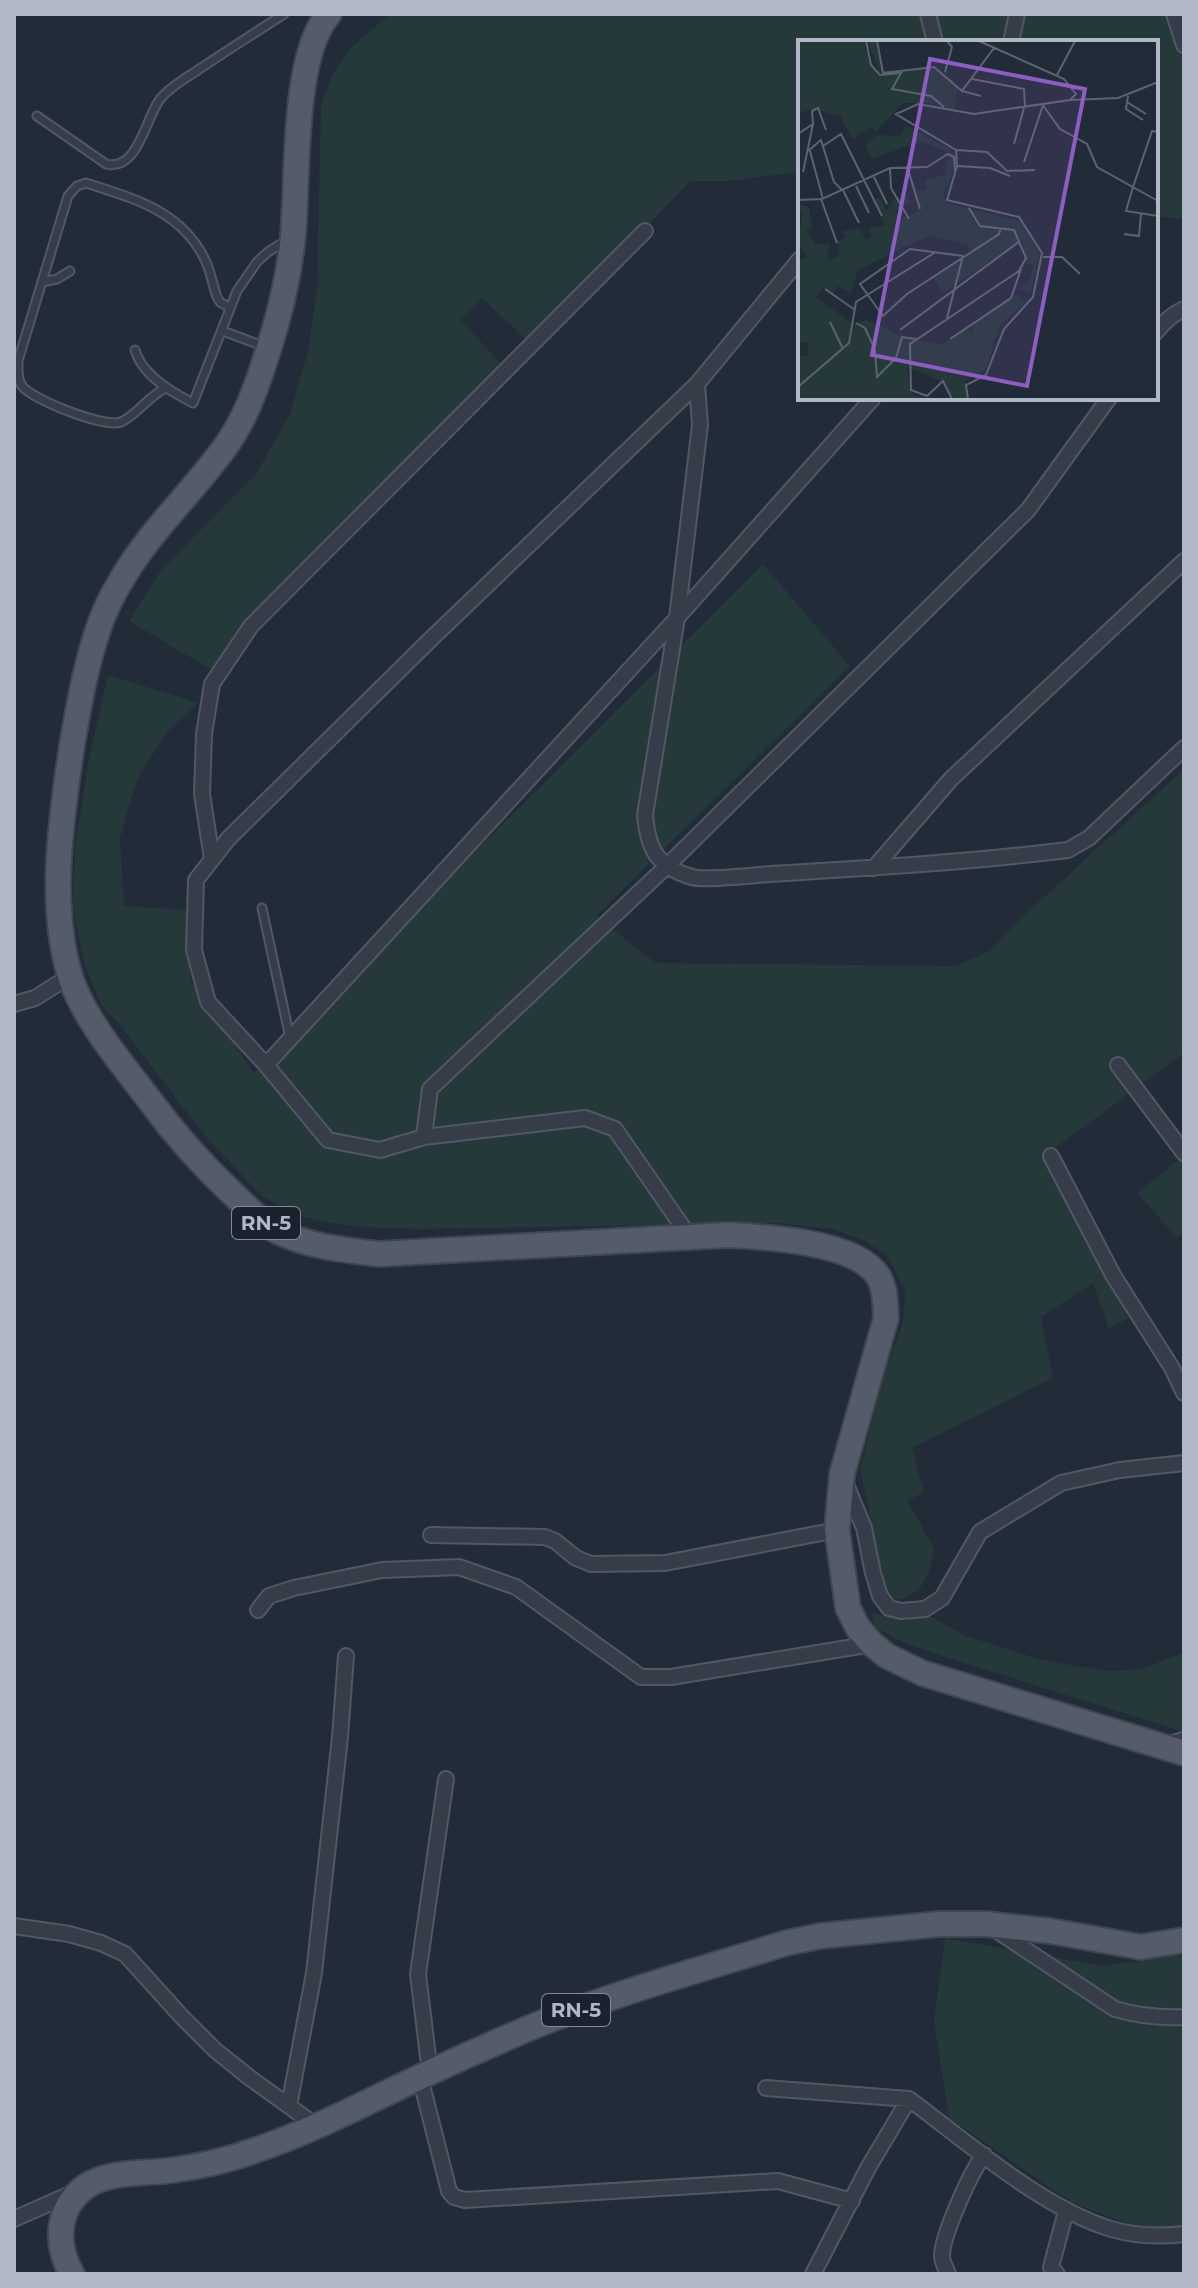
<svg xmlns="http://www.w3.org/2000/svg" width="1198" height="2288" font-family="Montserrat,sans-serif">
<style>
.green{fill:#25383a}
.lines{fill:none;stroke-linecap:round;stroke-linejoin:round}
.service-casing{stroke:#515864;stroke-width:11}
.minor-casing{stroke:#515864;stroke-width:18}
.primary-casing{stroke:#3f4652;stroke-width:28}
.service{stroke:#363d49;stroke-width:7}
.minor{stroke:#363d49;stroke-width:14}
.primary{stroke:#545c69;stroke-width:24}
.labels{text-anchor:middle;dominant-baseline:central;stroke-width:6;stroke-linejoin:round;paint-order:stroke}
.shield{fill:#1b222e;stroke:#848b98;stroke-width:2}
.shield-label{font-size:20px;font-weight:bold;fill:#b1b8c5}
.inset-road{fill:none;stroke:#5b6370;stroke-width:2}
.view{fill:#8e5dc1;fill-opacity:0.15;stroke:#8e5dc1;stroke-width:4}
.inset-edge{fill:none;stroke:#b1b8c5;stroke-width:4}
</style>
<rect width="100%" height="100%" fill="#222b38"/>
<!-- green -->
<path class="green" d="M389 14H1184V219L1156 216V42H800V172L729 181H690L534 347 482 298 461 320 509 373 210 669 129 621 161 570 256 474 290 414 308 351 317 290 321 104 333 73 352 47Z
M763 564 850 666 596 916 656 963 956 966 991 950 1020 919 1184 769V1053L1050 1152 1128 1318 1109 1329 1093 1283 1041 1317 1053 1378 912 1448 924 1492 908 1501 934 1549 929 1572 919 1590 900 1600 887 1595 860 1469 884 1375 903 1322 905 1291 888 1257 864 1240 832 1229 776 1223 419 1229 362 1227 327 1222 296 1215 262 1196 204 1135 121 1026 101 1005 85 965 73 910 75 847 89 758 108 675 198 703 168 731 137 779 120 838 124 906 188 910 191 981 254 1073Z
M1184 1155V1234L1177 1238 1137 1193Z
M871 1613 905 1621 924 1613 966 1636 1042 1660 1107 1671 1142 1669 1184 1652V1732L936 1654 900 1641 876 1628Z
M945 1938 1102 1966 1149 1960 1184 1952V2227H1136L1073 2203 949 2118 934 2021Z"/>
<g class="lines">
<defs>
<path id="service" d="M37 116 106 164C139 172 146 115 161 98 171 86 188 77 201 68 228 50 256 32 284 14
M42 282 57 279 70 271
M223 331 263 346
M135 350C142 375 171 392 193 403L237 291 257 262 268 252 287 240
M166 388C147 397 137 415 121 422 104 428 33 400 22 386 17 379 18 370 18 361L68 196 77 186 86 183C135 199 183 211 206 262 211 273 213 286 217 297L220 302 230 308
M262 908 290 1038
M1167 1741 1184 1736"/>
<path id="minor" d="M928 14 935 42
M1174 14 1184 45
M1011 42 1017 14
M1156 332C1164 322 1172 314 1184 309
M697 384 700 425 677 618 645 815C648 849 657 867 692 877 705 881 754 875 771 874 870 868 970 862 1068 850L1089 838 1184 748
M212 859 202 794 204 734 212 684 251 626 645 231
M874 868 951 779 1184 561
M14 1004 35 998 70 976
M266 1065 677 618 873 398
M1118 1065 1184 1153
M424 1137 430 1089 667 866 1028 510 1109 398
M1051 1156 1113 1275 1172 1368 1184 1393
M689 1236 615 1129 585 1118 424 1137 380 1150 328 1140 266 1065 208 1002 194 950 196 880 228 839 433 637 697 384 800 259
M845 1482 864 1528 873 1573 880 1596 889 1608 901 1611 925 1609 942 1598 980 1532 1061 1483 1120 1470 1184 1463
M431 1535 545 1537 555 1541 576 1558 591 1564 665 1563 837 1530
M258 1610 269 1596 294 1588 382 1570 459 1567 516 1587 641 1677H671L872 1644
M14 1926 69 1934 101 1943 125 1954 182 2017 215 2050 250 2078 318 2127
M993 1928 1115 2009C1138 2016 1159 2018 1184 2017
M430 2073 418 1974 446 1779
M420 2077 449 2191 454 2197 465 2200 778 2181 852 2201
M766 2088 909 2099 868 2168 813 2274
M909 2099C967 2142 1042 2208 1111 2229 1135 2236 1159 2237 1184 2234
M289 2106 314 1973 340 1737 346 1656
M14 2219 75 2192
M948 2274C946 2268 942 2262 942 2256 942 2236 971 2171 984 2155
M1057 2274 1051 2267 1066 2211"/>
<path id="primary" d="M329 14C292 54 298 181 293 236 289 275 280 314 268 351 257 386 245 421 223 450 189 496 147 534 119 584 112 596 105 610 100 624 86 663 79 705 72 745 61 818 48 908 71 979 85 1021 124 1066 151 1102 176 1136 203 1166 234 1195 248 1208 262 1224 279 1232 311 1247 345 1250 379 1254L727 1235C766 1237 855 1241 878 1276 886 1288 885 1305 886 1318L842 1474 837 1530 848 1608 858 1628 872 1644 887 1656 922 1673 1184 1753
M72 2274C55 2245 56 2209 85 2187 109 2170 146 2174 174 2170 202 2166 229 2160 256 2150 312 2131 363 2104 416 2079 453 2061 490 2045 527 2029 611 1994 700 1970 786 1943L820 1936 939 1924H986L1050 1931 1141 1947 1184 1940"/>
</defs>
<!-- service casing -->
<use href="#service" class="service-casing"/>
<!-- minor casing -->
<use href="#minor" class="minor-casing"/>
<!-- primary casing -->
<use href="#primary" class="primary-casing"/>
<!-- service -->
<use href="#service" class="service"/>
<!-- minor -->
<use href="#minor" class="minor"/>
<!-- primary -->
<use href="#primary" class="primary"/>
</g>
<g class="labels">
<!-- shield labels -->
<g class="shield">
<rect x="232" y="1207" width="68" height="32" rx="6"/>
<rect x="542" y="1994" width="68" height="32" rx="6"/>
</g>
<g class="shield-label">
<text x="266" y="1223">RN-5</text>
<text x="576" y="2010">RN-5</text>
</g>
</g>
<!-- overview -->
<g transform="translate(798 40)">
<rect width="360" height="360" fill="#222b38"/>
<path d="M0 1H66L70 20 83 35 69 1H77L84 31 138 28 160 47 156 71 136 63H105L78 91 73 87 55 99 42 76 14 69 0 74ZM108 85 150 108 157 115 123 101 74 119 67 105 81 95 102 96ZM150 116 155 117V134L145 155 149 163 222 181 242 213 232 255 221 249 231 241 236 225 228 223 224 200 145 253 136 238 175 212 168 204 130 196 60 230 53 254 40 246 35 254 25 248 18 257 55 284 69 280 106 297 144 305 169 287 175 295 173 284 219 254 228 262 202 285 188 328 167 342 170 359H154L147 342 108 327 115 355 130 359H0V316H9L10 303 0 302V217L4 220 9 216 0 205 4 176 0 163 11 168 14 187 9 191 18 205 31 203 30 221 42 215 38 202 48 197 45 191 62 188 68 200 74 197 70 188 87 186 75 160 81 157 88 170 98 157 108 155 112 162 98 170 101 180 122 170 116 146 121 151 128 149V140L147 135Z" fill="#25383a"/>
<path class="inset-road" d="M68 1 73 25 82 35 103 33 94 49 133 56 146 67M79 1 85 33 136 27 164 51M147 32 154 7 149 1M259 35 277 1M174 39 226 49 227 66M183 56 164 51 196 8M330 56 329 62 348 74M273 60 320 58 360 42M329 62 328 69 345 80M244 64 262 89 289 104 299 127 360 161M15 84 14 71 20 68 28 90M0 94 15 84 5 132M216 104 226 68M25 106 43 94 84 176M158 110 189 112 209 131 237 130M10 111 23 100 36 142 44 150M12 111 25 159M226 122 245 65M109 126 122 169M159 126 192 128 212 136M92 128 93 148 111 179M76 137 89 164M58 146 71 173M335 147 354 91 360 92M335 147 328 171 360 176M45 150 61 183M23 159 39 203M0 160 24 159 92 128 129 127 150 114 156 117 157 131M326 194 341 196 343 174M165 216 112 209 62 244 85 276 109 254 201 194 203 188M245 217H264L282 234M27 249 57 270M149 278 165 216M32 282 45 309M58 283 67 288 77 310 79 337 98 318 104 297 118 299M102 290 222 201M152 299 213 258 223 229M0 347 51 303 58 262 136 213M154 359 145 341 129 356 113 350 112 304 221 231 228 218 216 190 182 186 171 168M170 359 168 345 188 335 206 289 235 257 244 213 221 177 149 160 159 126 158 110 98 74 120 64 176 74 272 60 278 54 266 39 181 1"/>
<path class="view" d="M132 19 287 49 229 346 74 315Z"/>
<rect width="360" height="360" class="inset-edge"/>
</g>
<!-- border -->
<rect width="1198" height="2288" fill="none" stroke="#b1b8c5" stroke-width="32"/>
</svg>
